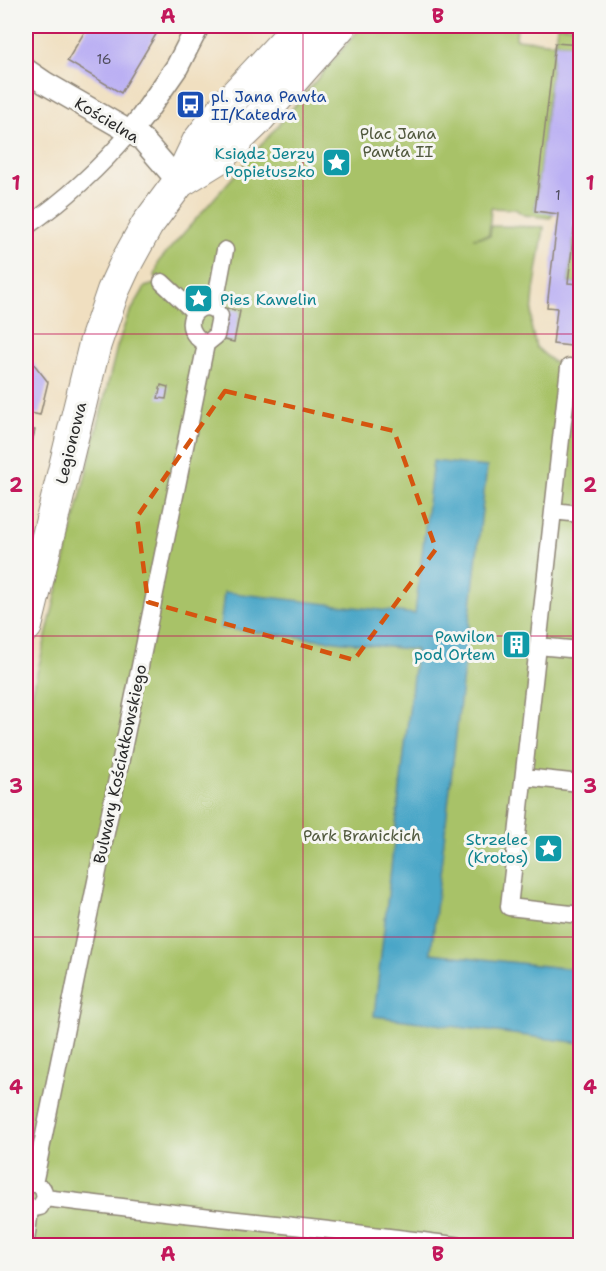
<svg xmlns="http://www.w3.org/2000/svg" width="606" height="1271" font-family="'Shantell Sans',sans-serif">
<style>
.green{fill:#a8c268;stroke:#6a764a;stroke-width:1.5}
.water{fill:#48a6c7;stroke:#3a6879;stroke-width:1.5}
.building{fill:#bbb0f3}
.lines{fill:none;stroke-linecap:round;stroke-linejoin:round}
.pedestrian-casing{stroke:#8e8576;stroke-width:19}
.minor-casing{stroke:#8e8576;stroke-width:25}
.secondary-casing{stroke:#8e8576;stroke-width:34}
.pedestrian{stroke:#fff;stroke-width:16}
.minor{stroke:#fff;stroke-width:22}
.secondary{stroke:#fff;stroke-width:32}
.marked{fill:none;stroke:#d5540f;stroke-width:4.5;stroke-dasharray:12 8;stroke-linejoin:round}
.grid{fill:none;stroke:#c2185b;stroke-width:1.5;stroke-opacity:0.55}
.labels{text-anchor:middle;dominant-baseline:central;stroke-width:6;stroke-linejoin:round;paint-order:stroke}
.number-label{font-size:14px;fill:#4f4c5d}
.transit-label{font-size:16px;fill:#164399;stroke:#f6f6f2;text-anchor:start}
.street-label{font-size:16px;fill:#2b2b2b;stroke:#f6f6f2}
.park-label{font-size:16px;fill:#50583d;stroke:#f6f6f2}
.culture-label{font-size:16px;fill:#0d838f;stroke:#f6f6f2;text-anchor:end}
.neatline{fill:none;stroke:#c2185b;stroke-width:2}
.grid-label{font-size:20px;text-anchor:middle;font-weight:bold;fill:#c2185b}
</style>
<rect width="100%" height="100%" fill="#f6f6f2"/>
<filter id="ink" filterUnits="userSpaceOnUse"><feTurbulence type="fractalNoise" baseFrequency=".0167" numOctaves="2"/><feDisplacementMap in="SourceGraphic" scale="12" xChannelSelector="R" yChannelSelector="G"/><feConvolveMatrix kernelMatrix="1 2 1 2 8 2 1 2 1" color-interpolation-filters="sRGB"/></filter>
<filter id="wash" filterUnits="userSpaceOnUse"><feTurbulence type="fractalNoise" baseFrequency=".008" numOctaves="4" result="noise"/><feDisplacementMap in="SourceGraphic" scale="24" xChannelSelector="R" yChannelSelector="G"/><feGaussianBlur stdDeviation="1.35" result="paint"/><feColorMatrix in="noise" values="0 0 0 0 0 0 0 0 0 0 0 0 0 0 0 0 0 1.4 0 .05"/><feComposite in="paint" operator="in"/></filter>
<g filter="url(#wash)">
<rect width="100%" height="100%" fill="#f0dfc0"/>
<!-- green -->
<path class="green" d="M362 26H517L516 39 555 43 557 26H580V45L555 43 535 210 554 213 550 218 524 215 515 209 491 208 489 235 473 238 490 236 491 226 544 227 534 291 531 326 536 347 568 375 580 376V1245L26 1246V718L117 347 127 318 145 287 161 282 155 276 159 261 269 136Z
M575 228 580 229V284L568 283Z"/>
<!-- water -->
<path class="water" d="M433 461 487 467 431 953 580 970V1043L374 1016 416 650 220 628 224 592 415 614Z"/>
<g id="blocks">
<!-- building -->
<path class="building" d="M88 26H161L121 93 67 61Z
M555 43 580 45V180L568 283 580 284V347L553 344 557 308 547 307 558 214 535 211Z
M225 308 240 311 234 342 219 339Z
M26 354 48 382 40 415 26 412Z
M161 385 168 387 166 399 158 398Z
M26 428 35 430 26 468Z
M508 635 526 637 524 655 506 653Z"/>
</g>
</g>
<g filter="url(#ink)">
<use href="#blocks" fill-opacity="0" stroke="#8e8576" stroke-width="1.5"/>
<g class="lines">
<defs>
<path id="pedestrian" d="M26 227C65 200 100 168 131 131
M162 282 194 312
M214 309 225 250
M569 367 509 907 580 915
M553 511 580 514
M538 646 580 650
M524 777 580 783
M34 1184 206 344 216 336 220 316C219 315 215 310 213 309 197 300 176 327 206 344
M45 1198C184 1215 323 1228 462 1246
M26 1207 30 1209 40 1207 45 1198 43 1189
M26 1241 30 1209"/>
<path id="minor" d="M26 70 45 83 142 139 179 182
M131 131 143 116 177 67 198 26"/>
<path id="secondary" d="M179 182 218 158 255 122 340 26
M26 626 95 344 113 291 126 263 147 225 179 182 198 142 229 102 300 26"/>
</defs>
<!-- pedestrian casing -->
<use href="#pedestrian" class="pedestrian-casing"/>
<!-- minor casing -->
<use href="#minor" class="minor-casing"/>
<!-- secondary casing -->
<use href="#secondary" class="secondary-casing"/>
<!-- pedestrian -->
<use href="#pedestrian" class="pedestrian"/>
<!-- minor -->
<use href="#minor" class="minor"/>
<!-- secondary -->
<use href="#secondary" class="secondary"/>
</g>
</g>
<!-- marked area -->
<path class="marked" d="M225 391 394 431 436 549 354 660 148 602 137 517Z"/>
<!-- grid -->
<path class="grid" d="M303 26V1246M26 334H580M26 636H580M26 937H580"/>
<!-- icons -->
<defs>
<symbol id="bus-square" viewBox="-11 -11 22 22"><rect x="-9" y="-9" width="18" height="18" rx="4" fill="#1a4fb4" stroke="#f6f6f2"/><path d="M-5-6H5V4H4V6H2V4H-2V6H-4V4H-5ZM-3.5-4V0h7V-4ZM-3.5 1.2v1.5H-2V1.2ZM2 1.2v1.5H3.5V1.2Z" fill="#fff"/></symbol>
<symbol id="sight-square" viewBox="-11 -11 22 22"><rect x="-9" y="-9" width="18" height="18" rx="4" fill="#0f9aa8" stroke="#f6f6f2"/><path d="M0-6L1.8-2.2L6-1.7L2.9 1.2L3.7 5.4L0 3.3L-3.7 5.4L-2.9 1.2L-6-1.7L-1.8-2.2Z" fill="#fff"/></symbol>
<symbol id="building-square" viewBox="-11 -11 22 22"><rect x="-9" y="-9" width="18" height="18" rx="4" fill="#0f9aa8" stroke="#f6f6f2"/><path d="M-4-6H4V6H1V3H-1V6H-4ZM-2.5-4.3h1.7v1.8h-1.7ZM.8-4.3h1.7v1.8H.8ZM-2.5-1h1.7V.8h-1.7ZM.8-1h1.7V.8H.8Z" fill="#fff"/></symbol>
</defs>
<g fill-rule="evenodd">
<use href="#bus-square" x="174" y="88" width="33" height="33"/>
<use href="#sight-square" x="320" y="146" width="33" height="33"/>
<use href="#sight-square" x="182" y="282" width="33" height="33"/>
<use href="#building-square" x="500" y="628" width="33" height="33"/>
<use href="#sight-square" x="532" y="832" width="33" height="33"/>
</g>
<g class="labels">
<!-- number labels -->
<g class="number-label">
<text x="104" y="59">16</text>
<text x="558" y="195">1</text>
</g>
<!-- transit labels -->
<g class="transit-label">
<text x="211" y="96">pl. Jana Pawła<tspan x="211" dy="18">II/Katedra</tspan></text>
</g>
<!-- street labels -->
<g class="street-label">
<text transform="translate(107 120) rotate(31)">Kościelna</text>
<text transform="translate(71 443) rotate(-76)">Legionowa</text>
<text transform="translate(120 764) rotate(-78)">Bulwary Kościałkowskiego</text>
</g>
<!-- park labels -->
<g class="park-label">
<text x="398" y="133">Plac Jana<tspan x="398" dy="18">Pawła II</tspan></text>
<text x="362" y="835">Park Branickich</text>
</g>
<!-- culture labels -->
<g class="culture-label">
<text x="315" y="153">Ksiądz Jerzy<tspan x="315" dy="18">Popiełuszko</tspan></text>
<text x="220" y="299" text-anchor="start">Pies Kawelin</text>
<text x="495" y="636">Pawilon<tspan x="495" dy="18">pod Orłem</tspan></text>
<text x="528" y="839">Strzelec<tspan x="528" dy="18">(Krotos)</tspan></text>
</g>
</g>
<!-- margin -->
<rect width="606" height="1271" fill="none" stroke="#f6f6f2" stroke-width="66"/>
<rect x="33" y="33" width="540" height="1205" class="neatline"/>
<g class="grid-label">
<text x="168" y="23">A</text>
<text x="438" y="23">B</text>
<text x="16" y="190">1</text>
<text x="590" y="190">1</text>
<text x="16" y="492">2</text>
<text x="590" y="492">2</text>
<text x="16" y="793">3</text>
<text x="590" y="793">3</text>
<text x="16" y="1094">4</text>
<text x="590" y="1094">4</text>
<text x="168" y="1261">A</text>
<text x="438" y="1261">B</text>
</g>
</svg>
